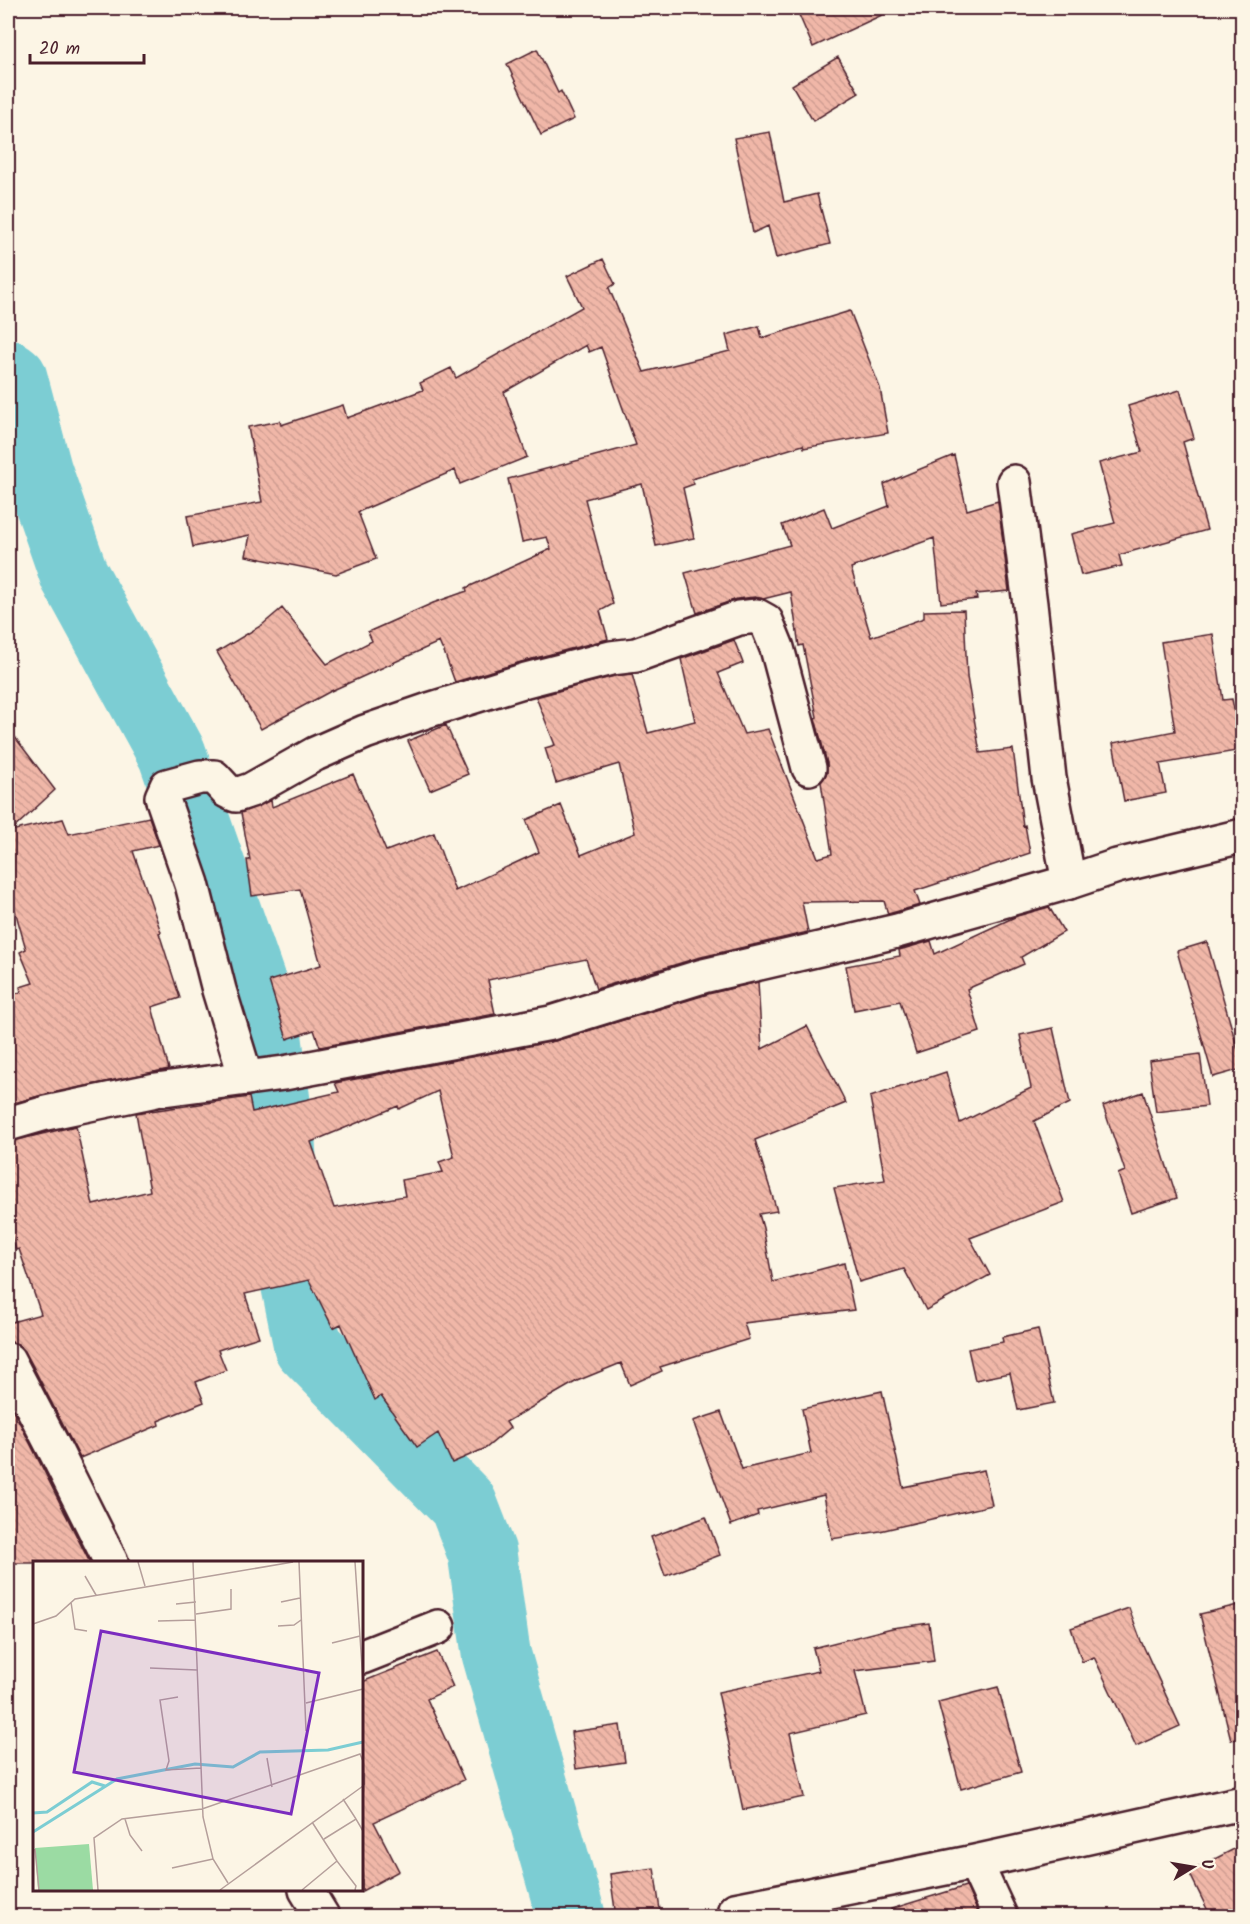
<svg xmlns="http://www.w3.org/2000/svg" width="1250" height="1924" font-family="Kalam,sans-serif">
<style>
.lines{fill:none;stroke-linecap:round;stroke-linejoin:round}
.river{stroke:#7ccdd3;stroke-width:69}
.building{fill:url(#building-back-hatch);stroke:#4a1f2b;stroke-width:1.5;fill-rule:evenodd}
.minor-casing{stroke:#4a1f2b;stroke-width:38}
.tertiary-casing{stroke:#4a1f2b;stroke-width:38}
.minor{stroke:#fcf5e5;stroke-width:33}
.tertiary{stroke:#fcf5e5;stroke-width:33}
.inset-river{fill:none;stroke:#7ccdd3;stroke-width:3}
.inset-road{fill:none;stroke:#b59f9b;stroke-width:1.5}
.view{fill:#7b2cbf;fill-opacity:0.15;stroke:#7b2cbf;stroke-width:3}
.inset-edge{fill:none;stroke:#4a1f2b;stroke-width:3}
</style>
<defs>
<pattern id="building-back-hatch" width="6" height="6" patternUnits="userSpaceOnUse" patternTransform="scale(1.5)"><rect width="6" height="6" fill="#f0b7a8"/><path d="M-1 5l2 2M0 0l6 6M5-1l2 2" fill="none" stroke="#cf9d91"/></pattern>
</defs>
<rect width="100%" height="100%" fill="#fcf5e5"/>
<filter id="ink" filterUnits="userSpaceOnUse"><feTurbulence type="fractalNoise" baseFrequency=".0167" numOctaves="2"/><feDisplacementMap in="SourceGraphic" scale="12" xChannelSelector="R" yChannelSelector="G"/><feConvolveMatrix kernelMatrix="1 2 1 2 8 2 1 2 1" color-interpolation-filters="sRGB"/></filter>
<g filter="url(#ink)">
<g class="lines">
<!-- river -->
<path class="river" d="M8 374 13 378 38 472 74 575 172 754 266 1024 281 1141 287 1243 308 1346 463 1504 482 1553 496 1653 571 1916"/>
</g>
<!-- building -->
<path class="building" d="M796 8H897L813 47Z
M537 49 558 93 561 91 574 119 541 135 507 64Z
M838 57 859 93 813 121 792 85Z
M770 132 784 202 817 194 830 244 776 258 768 226 753 233 734 138Z
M603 259 615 284 609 288 644 372 730 351 726 335 759 326 762 338 850 311 880 388 888 433 804 448 803 445 692 479 694 484 683 488 694 538 656 546 642 484 585 499 613 604 600 611 608 639 521 662 455 682 443 649H442L439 642 331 691 261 729 217 652 262 625 282 608 327 664 372 641 368 632 433 603 467 591 466 588 551 549 547 537 522 542 508 479 636 445 601 347 589 352 586 345 504 392 527 457 460 484 455 470 358 512 376 559 336 574 246 556 250 535 193 547 187 516 262 502 248 427 280 421 281 425 343 405 347 418 423 390 420 383 451 368 456 378 582 307 567 276Z
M1180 390 1194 438 1183 442 1207 530 1119 555 1122 566 1081 575 1071 534 1115 523 1099 463 1142 452 1128 406Z
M954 455 967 510 998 501 1009 591 976 594 977 599 941 603 934 538 851 568 871 637 924 618V611L964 610 967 677 980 753 1013 749 1023 826 1025 825 1030 853 915 891 920 905 888 914 884 901 802 902 808 932 697 958 596 989 586 959 488 980 495 1014 320 1047 314 1030 287 1039 269 981 321 965 300 889 252 896 247 860H250L241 813 271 800 272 807 353 774 386 851 434 833 455 891 539 852 526 820 561 805 581 855 635 833 619 764 556 783 545 748 555 745 536 697 614 676 632 674 648 733 695 721 681 659 734 640 743 663 718 673 744 734 768 729 818 858 832 854 821 782 827 773V763L815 718 817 717 803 645 799 646 791 592 763 599 755 597 737 599 697 613 685 573 790 545 782 525 824 508 832 528 889 506 884 484Z
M1213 634 1223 700 1232 699 1242 750 1160 764 1166 793 1124 801 1113 743 1175 731 1161 642Z
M446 725 468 774 430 790 408 741Z
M8 728 55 790 11 831 63 819 69 834 149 817 159 845 133 851 161 932 159 933 180 998 152 1007 169 1069 42 1095 8 1105V996L21 992 20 987 33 983 20 952 26 949 8 886Z
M1049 907 1064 932 1021 957 1024 964 967 989 980 1032 916 1053 900 1001 854 1010 846 966 900 956 899 950 931 941 935 954 1017 916Z
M1207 942 1242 1064V1069L1213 1077 1177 951Z
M758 982 762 1049 807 1026 846 1103 755 1140 777 1211 759 1214 763 1228 773 1282 844 1263 854 1310 744 1323 749 1339 660 1367 662 1371 630 1385 621 1363 577 1381 506 1422 510 1428 486 1448 452 1463 438 1433 417 1447 381 1396 375 1400 341 1324 333 1328 309 1280 245 1294 259 1337 218 1350 226 1370 196 1382 204 1402 158 1421 159 1425 80 1458 25 1351 18 1344 8 1341V1323L41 1314 19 1249 16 1250 8 1224V1142L76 1126 93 1205 150 1191 136 1113 249 1097 252 1112 339 1092 335 1083 555 1041 708 994ZM438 1091 454 1157 439 1162 443 1172 402 1180 405 1196 334 1208 311 1142 398 1106 399 1109Z
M1053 1028 1070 1103 1034 1121 1064 1202 970 1238 990 1275 926 1310 904 1269 859 1282 834 1188 885 1180 870 1097 946 1072 960 1123 1031 1088 1020 1035Z
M1200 1054 1207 1106 1156 1112 1149 1061Z
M1143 1092 1177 1198 1131 1213 1118 1174 1125 1171 1103 1106Z
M1038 1329 1054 1403 1018 1410 1010 1373 975 1380 968 1349 1003 1342 1002 1337Z
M882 1391 903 1487 984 1470 992 1505 880 1531 832 1539 824 1495 757 1511 758 1515 731 1525 693 1421 721 1412 742 1469 811 1453 802 1409Z
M8 1400 40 1463 90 1563H8Z
M706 1517 720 1555 665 1576 651 1537Z
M1242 1604V1738L1231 1740 1200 1614Z
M1129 1608 1141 1641 1180 1726 1136 1746 1094 1657 1082 1662 1071 1628Z
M929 1623 934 1661 855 1671 866 1715 790 1733 804 1797 743 1810 718 1692 819 1671 813 1648 892 1628Z
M437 1652 453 1687 427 1699 464 1780 374 1822 399 1871 362 1891V1682Z
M998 1687 1021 1772 961 1789 938 1702Z
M620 1725 625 1762 576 1769 571 1732Z
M1242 1845V1917H1211L1189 1872Z
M654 1868 661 1917H616L610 1874Z
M966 1886 980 1917H892L891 1909Z"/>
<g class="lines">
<defs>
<path id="minor" d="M1014 482 1030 604 1049 778 1069 882
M246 1078 219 990 192 884 162 797 167 786 200 777H214L227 791 231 793 236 795 251 790 315 754 365 732 429 710 526 680 611 658 636 655 739 618 757 616 766 621 777 648 809 768
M8 1360 57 1454 111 1562
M362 1657 438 1627
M975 1862 1000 1916
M306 1890 322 1916
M735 1910 975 1862 1242 1803"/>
<path id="tertiary" d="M8 1124 46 1113 156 1090 284 1073 551 1023 703 976 897 931 1069 882 1117 866 1242 836"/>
</defs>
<!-- minor casing -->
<use href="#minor" class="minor-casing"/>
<!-- tertiary casing -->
<use href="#tertiary" class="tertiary-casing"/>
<!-- minor -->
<use href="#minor" class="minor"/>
<!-- tertiary -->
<use href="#tertiary" class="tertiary"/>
</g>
</g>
<!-- overview -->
<g transform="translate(33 1561)">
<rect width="330" height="330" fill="#fcf5e5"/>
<path d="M56 283 60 329H5L2 287Z" fill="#9bdba3"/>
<path class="inset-river" d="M0 252 14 251 59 221 72 225M0 271 84 218 162 203 200 206 227 191 295 189 330 181"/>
<path class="inset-road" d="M105 1 112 25M160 1 170 256 180 298 195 322M266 1 273 170M322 1 330 121M52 15 63 34M38 41 42 68 54 70M248 41 267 37M143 43 163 41M163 53 198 48V28M125 60 163 59M0 63 23 55 42 38 260 1M245 65 261 64 268 59M299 82 327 75M117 107 164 109M145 136 127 139 136 200 133 209 168 207M273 142 330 128M234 197 239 226M310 238 323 258M92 258 97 274 109 290M279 261 304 300M291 278 323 258 330 270M2 288 6 329M139 307 180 298M65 329 61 277 89 258 169 248 327 193 330 200M187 329 330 225M269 329 304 300 323 325 322 329"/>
<path class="view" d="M68 70 286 112 258 253 41 211Z"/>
<rect width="330" height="330" class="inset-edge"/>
</g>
<!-- margin -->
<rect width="1250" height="1924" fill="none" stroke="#fcf5e5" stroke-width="30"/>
<rect x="15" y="15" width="1220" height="1894" fill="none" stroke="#4a1f2b" stroke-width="2" filter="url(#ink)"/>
<!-- north arrow -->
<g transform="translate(1193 1867) rotate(79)" stroke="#fcf5e5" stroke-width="4.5" paint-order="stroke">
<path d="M0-4.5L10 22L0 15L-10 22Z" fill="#4a1f2b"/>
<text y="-9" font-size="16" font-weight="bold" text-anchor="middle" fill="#4a1f2b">U</text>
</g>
<!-- scale -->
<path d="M30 54v9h114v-9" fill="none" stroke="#4a1f2b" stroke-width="3"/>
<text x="39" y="54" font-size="18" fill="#4a1f2b" stroke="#fcf5e5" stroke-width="4.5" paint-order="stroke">20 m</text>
</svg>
